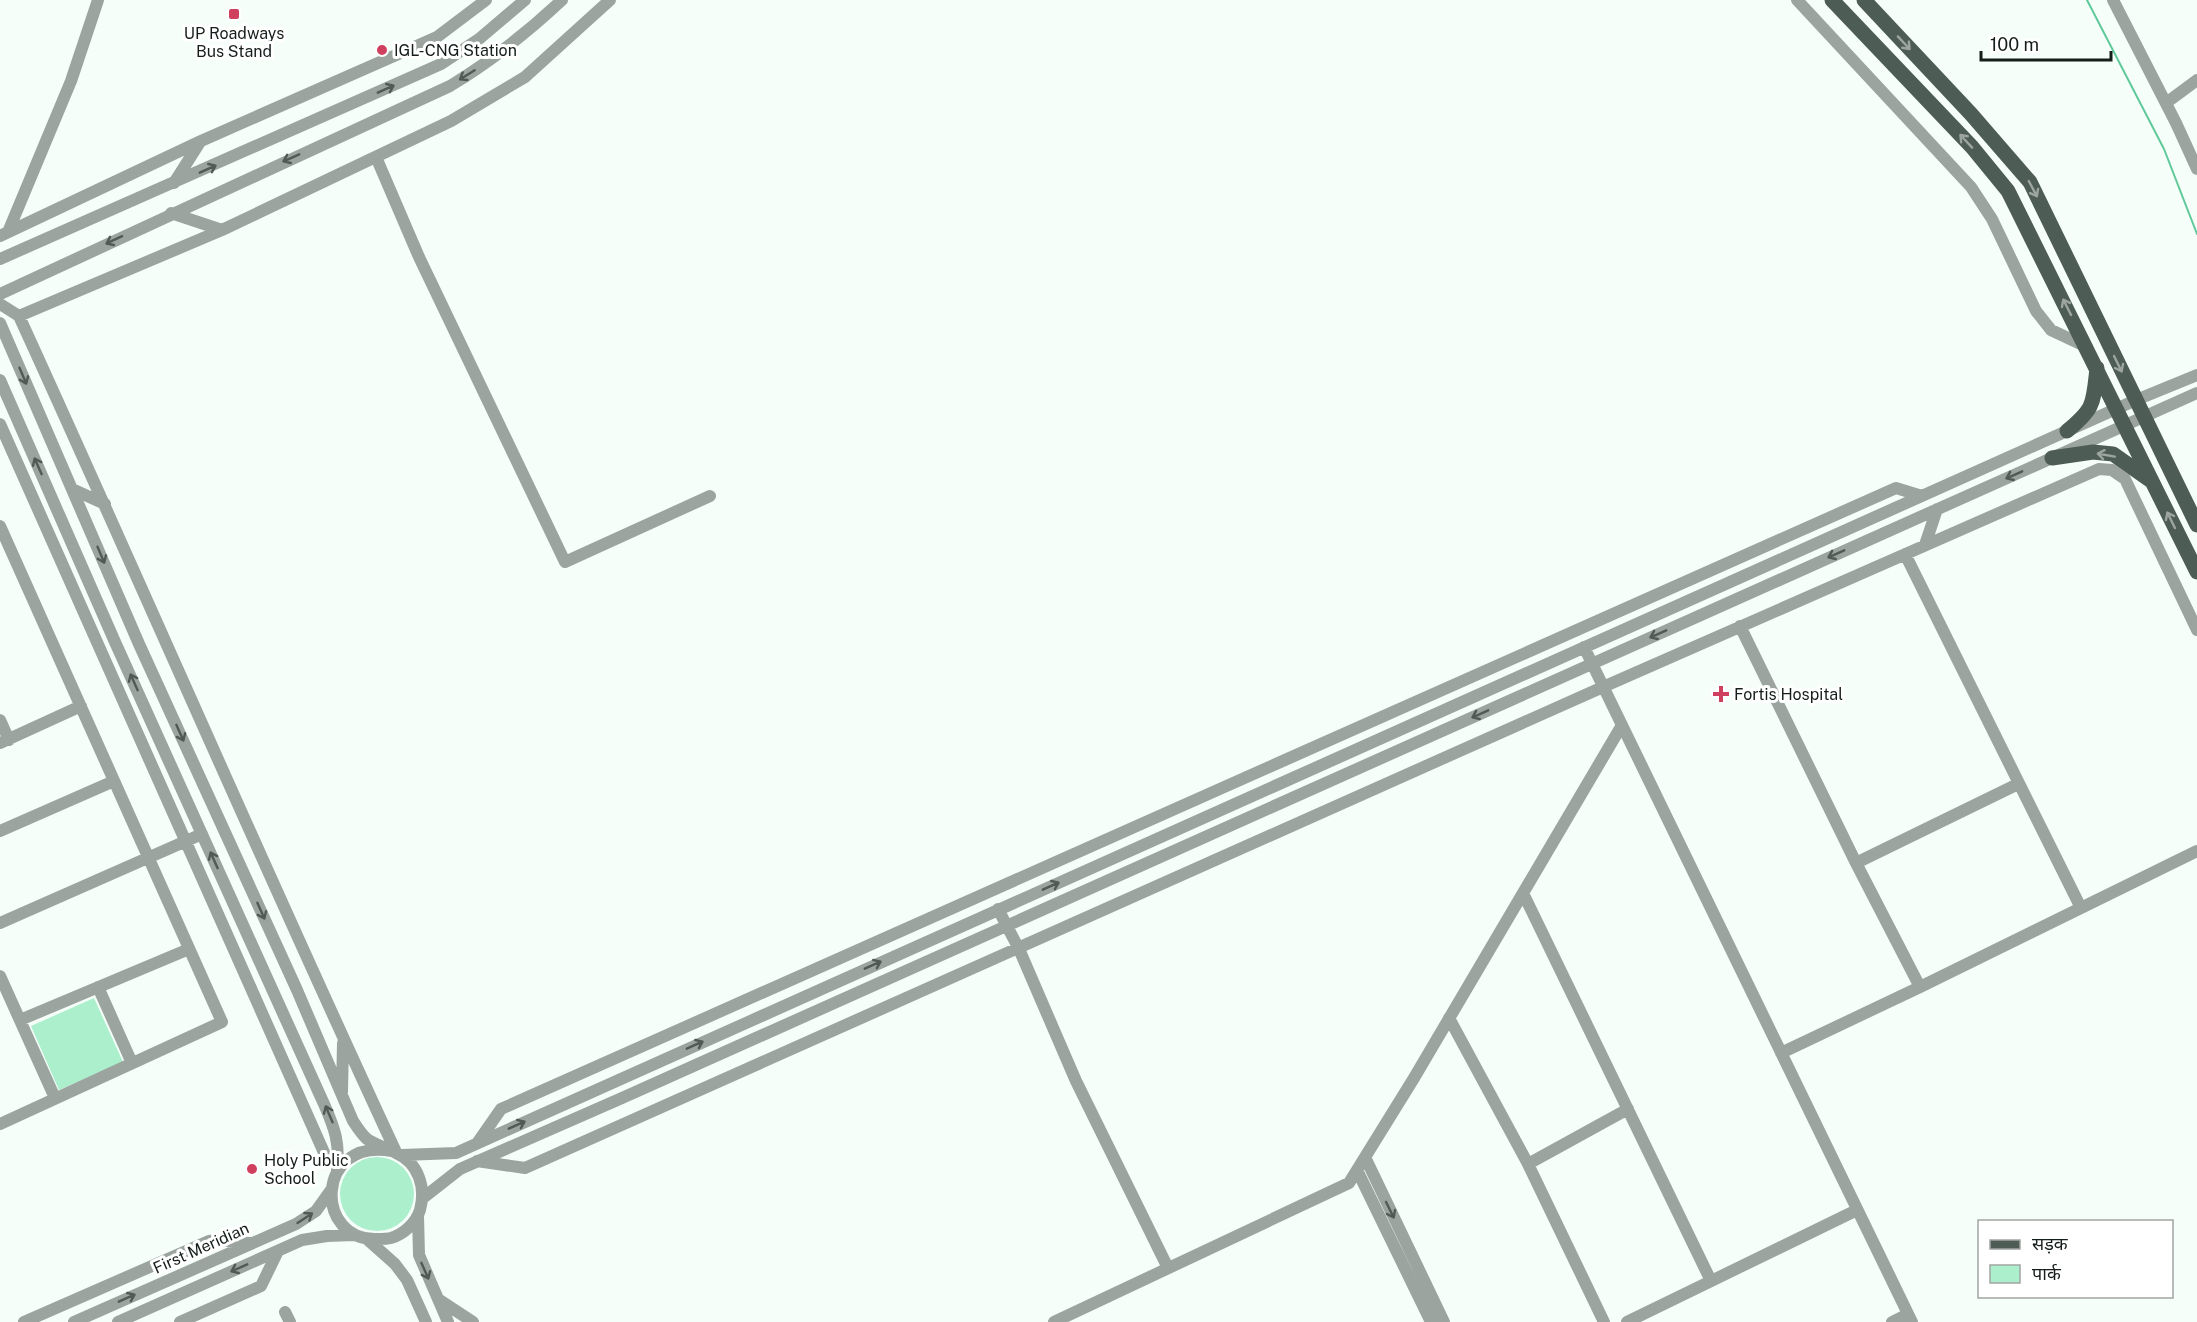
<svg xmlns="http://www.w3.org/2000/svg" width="2197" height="1322" font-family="'Public Sans','Noto Sans Devanagari',sans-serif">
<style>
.green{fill:#acefcd}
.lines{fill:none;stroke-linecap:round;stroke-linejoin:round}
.stream{stroke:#60c99a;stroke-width:2}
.minor{stroke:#9ba49f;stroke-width:12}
.major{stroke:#4d5c54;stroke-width:15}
.oneway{stroke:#9da5a1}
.oneway2{stroke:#525a56}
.poi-dot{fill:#cf405f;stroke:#fff;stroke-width:2}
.labels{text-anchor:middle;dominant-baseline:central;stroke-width:6;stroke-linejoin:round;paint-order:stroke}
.poi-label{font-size:16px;fill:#161e1a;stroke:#fff;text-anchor:start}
.street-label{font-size:16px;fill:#161e1a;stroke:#fff}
</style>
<rect width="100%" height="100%" fill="#f5fef9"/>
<!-- green -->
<path class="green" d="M94 998 123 1062 59 1090 31 1026Z
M340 1194a37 37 0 1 1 74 0a37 37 0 1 1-74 0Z"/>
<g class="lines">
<!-- stream -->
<path class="stream" d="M2087 0 2164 149 2197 234"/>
<!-- minor -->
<path class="minor" d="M1797 0 1971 187 1992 219 2036 311 2051 330 2087 347
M2113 0 2176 123 2197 169
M2166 103 2197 80
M376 157 419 257 565 562 710 496
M174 183 200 142
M171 213 222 230
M8 232 71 81 98 0
M0 236 201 141 437 37 486 0
M0 259 441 64 479 39 525 0
M0 294 450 86C491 61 527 33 562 0
M0 304 19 316C146 594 267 875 396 1152
M19 316 222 230 451 121 525 77 610 0
M0 323 139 644 297 990 353 1121C357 1127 362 1135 367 1139 376 1145 387 1148 396 1153 419 1163 426 1188 420 1210 416 1223 404 1234 391 1238 387 1239 382 1239 378 1239 314 1243 314 1137 392 1151
M0 380 115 642 324 1104C335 1129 340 1143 337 1171
M0 424 326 1157
M72 489 105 504
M0 526 222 1022 0 1124
M1925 545 1937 509
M1905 554 2081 908
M1740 626 1856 863 1920 987
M1584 647 1912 1322
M0 720 9 740
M0 743 81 706
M0 831 114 781
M1856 863 2018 784
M1523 893 1711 1281
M998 909 1019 949 1076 1081 1168 1268
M0 923 202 834
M0 976 55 1098
M98 987 132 1063
M1449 1018 1528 1164 1604 1322
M20 1020 189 949
M1781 1053 1920 987 2197 851
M342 1092 343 1043
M478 1142 501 1109 1896 488 1922 496
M402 1155 456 1153 2136 400 2197 375
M1365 1157 1444 1322
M477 1161 525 1168 1603 687 2099 469 2112 470 2125 479 2197 630
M1528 1164 1628 1109
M1357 1170 1431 1322
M423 1198 460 1169 622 1098 2197 393
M418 1216 419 1255 448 1322
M368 1240 395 1264 407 1280 426 1322
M438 1299 473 1322
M285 1312 290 1322
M24 1322 209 1241 217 1240 249 1243
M74 1322 296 1224 316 1211 331 1190
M118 1322 302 1240 327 1236 354 1235
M180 1322 261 1286 278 1251
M1054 1322 1349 1183 1414 1078 1622 725
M1627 1322 1857 1210
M1892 1322 1908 1314"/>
<!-- major -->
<path class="major" d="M1832 0 1972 147 2008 191 2197 572
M1864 0 1971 114 2030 182 2197 525
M2067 431C2095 408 2093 404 2097 368
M2052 458 2093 452 2113 454 2150 480"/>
</g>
<!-- one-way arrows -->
<defs><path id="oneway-shaft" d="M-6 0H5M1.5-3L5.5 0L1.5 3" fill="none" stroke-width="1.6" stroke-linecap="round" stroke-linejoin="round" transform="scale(1.5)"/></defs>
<g class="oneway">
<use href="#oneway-shaft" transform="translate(1904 43) rotate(47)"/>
<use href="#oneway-shaft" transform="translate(1966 141) rotate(-133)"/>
<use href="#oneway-shaft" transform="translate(2033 189) rotate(62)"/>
<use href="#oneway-shaft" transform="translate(2067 307) rotate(-117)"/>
<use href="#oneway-shaft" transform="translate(2118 364) rotate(64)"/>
<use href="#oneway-shaft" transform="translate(2106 455) rotate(-170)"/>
<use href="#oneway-shaft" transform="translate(2171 520) rotate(-116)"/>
</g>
<g class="oneway2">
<use href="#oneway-shaft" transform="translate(467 75) rotate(148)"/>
<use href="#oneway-shaft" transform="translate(386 89) rotate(-24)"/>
<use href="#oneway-shaft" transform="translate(291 158) rotate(156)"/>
<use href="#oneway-shaft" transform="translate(208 169) rotate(-24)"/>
<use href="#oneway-shaft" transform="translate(114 240) rotate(155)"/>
<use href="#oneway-shaft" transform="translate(23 376) rotate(67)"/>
<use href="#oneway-shaft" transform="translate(38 466) rotate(-114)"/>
<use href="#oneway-shaft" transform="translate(2014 475) rotate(156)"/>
<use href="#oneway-shaft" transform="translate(1836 554) rotate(156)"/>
<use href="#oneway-shaft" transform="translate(101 555) rotate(67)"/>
<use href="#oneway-shaft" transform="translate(1658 634) rotate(156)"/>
<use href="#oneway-shaft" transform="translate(134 682) rotate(-114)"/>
<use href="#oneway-shaft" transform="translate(1480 714) rotate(156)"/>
<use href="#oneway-shaft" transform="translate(180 733) rotate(66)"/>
<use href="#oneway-shaft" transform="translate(214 860) rotate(-114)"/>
<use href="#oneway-shaft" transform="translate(1051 886) rotate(-24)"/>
<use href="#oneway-shaft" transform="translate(261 911) rotate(66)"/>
<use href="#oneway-shaft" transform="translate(873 965) rotate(-24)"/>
<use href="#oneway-shaft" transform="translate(695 1045) rotate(-24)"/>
<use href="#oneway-shaft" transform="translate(329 1114) rotate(-113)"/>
<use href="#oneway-shaft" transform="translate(517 1125) rotate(-24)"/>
<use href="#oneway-shaft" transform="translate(1390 1210) rotate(64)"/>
<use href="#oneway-shaft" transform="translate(305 1218) rotate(-33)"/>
<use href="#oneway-shaft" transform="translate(239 1268) rotate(156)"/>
<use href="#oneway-shaft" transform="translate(425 1271) rotate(66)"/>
<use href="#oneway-shaft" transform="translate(127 1298) rotate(-24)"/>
</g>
<!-- markers -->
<g class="poi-dot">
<rect x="228" y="8" width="12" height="12" rx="3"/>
<circle cx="382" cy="50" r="6"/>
<path d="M1718 685h6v6h6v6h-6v6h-6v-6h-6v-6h6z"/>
<circle cx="252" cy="1169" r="6"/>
</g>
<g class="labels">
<!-- poi labels -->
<g class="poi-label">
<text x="234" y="33" text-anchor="middle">UP Roadways<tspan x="234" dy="18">Bus Stand</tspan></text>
<text x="394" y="50">IGL-CNG Station</text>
<text x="1734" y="694">Fortis Hospital</text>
<text x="264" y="1160">Holy Public<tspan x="264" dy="18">School</tspan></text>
</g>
<!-- street labels -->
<g class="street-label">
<text transform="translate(201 1248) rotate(-24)">First Meridian</text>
</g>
</g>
<!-- legend -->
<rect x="1978" y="1220" width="195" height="78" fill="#ffffff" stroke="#a2a5a3" stroke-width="1.5"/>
<rect x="1990" y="1240" width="30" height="9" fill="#4d5c54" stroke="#a2a5a3" stroke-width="1.5"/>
<text x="2032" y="1250" font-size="18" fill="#161e1a">सड़क</text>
<rect x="1990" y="1265" width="30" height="18" fill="#acefcd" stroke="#a2a5a3" stroke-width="1.5"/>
<text x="2032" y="1280" font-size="18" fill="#161e1a">पार्क</text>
<!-- scale -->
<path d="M1981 51v9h130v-9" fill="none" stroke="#161e1a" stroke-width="3"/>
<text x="1990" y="51" font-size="18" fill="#161e1a" stroke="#ffffff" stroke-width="4.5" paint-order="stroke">100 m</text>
</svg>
